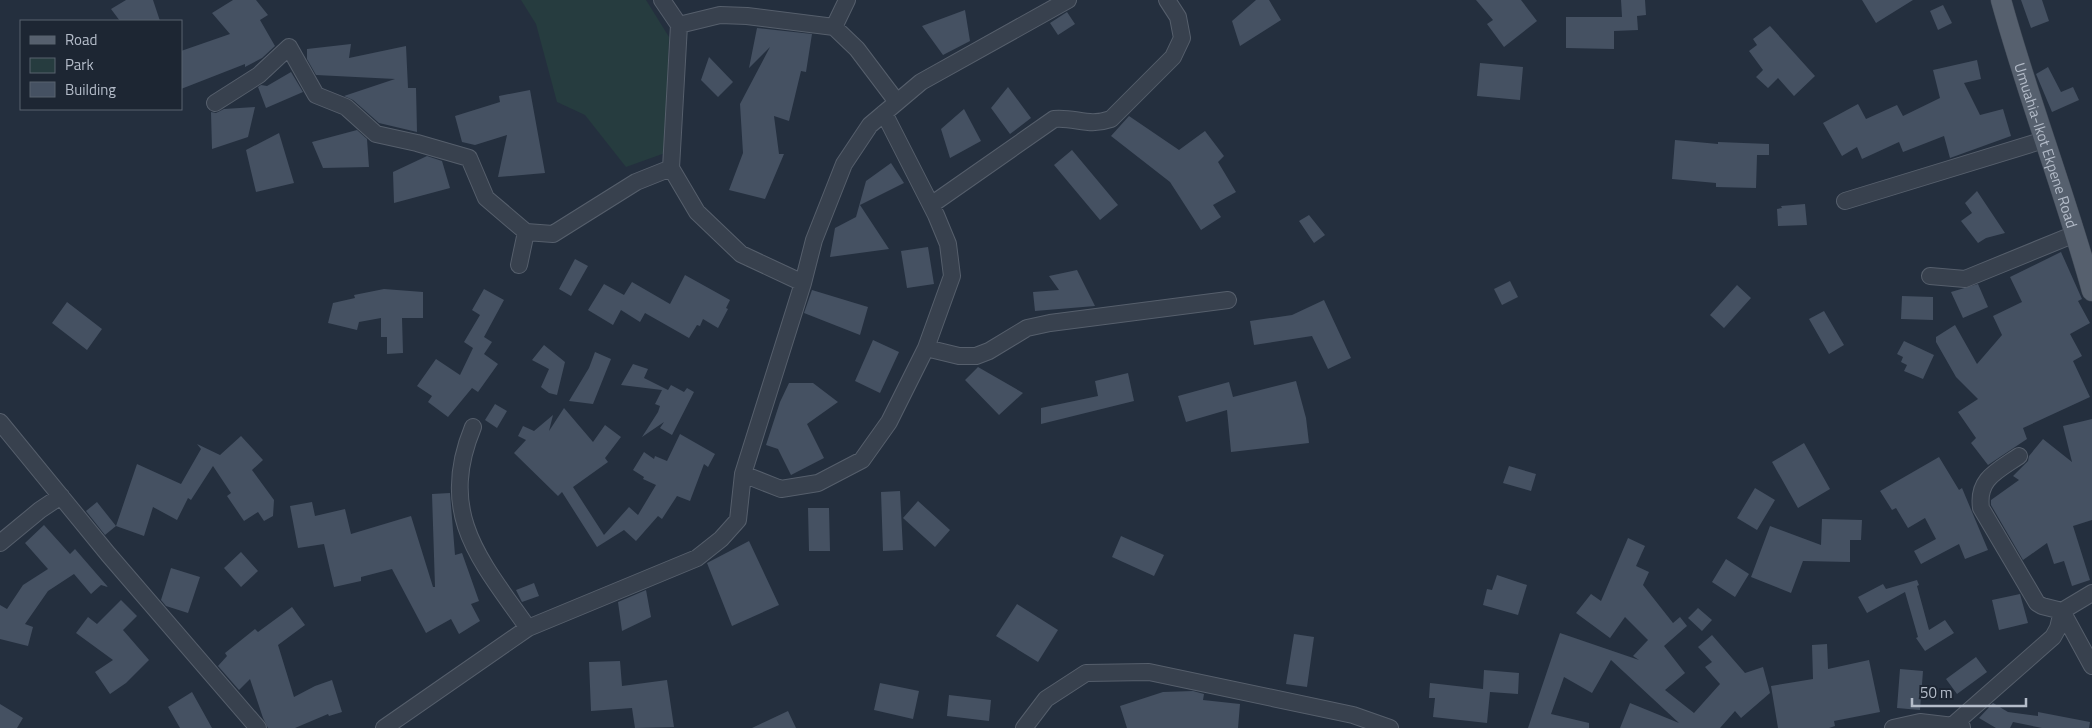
<svg xmlns="http://www.w3.org/2000/svg" width="2092" height="728" font-family="'Titillium Web',sans-serif">
<style>
.green{fill:#263c3f}
.building{fill:#455162}
.lines{fill:none;stroke-linecap:round;stroke-linejoin:round}
.minor-casing{stroke:#565f6c;stroke-width:18}
.major-casing{stroke:#414a57;stroke-width:21}
.minor{stroke:#38414e;stroke-width:16}
.major{stroke:#56606e;stroke-width:20}
.labels{text-anchor:middle;dominant-baseline:central;stroke-width:5;stroke-linejoin:round;paint-order:stroke}
.street-label{font-size:15px;fill:#b4bcc9;stroke:#1d2633}
</style>
<rect width="100%" height="100%" fill="#242f3e"/>
<!-- green -->
<path class="green" d="M521 0H646L669 37 665 153 626 167 585 115 557 102 536 24Z"/>
<!-- building -->
<path class="building" d="M126 0H153L160 21H120L111 9Z
M233 0H256L268 15 260 20 275 46 262 58 245 67V64L181 89V51L230 34 212 13Z
M1256 0H1269L1281 20 1240 46 1232 21Z
M1476 0H1521L1537 21 1504 47 1487 24 1493 20Z
M1621 0H1645L1646 15 1637 16 1638 30 1614 31V49L1566 48V17H1622Z
M1862 0H1913L1876 23Z
M2021 0H2042L2049 21 2031 28Z
M1943 5 1952 23 1938 30 1930 11Z
M965 10 970 41 943 55 922 26Z
M1067 12 1075 24 1058 35 1050 23Z
M1770 26 1815 76 1794 96 1778 78 1768 88 1756 77 1763 70 1749 51 1757 45 1753 39Z
M757 28 812 34 806 72 801 71 789 121 774 116 779 154H784L765 199 729 190 743 153 740 104 770 47 749 68Z
M351 44 349 58 406 46 408 88H416L417 132 379 123 353 100 344 96 395 79 316 75 307 59V49Z
M709 57 733 82 718 97 701 80Z
M1977 60 1981 79 1964 83 1980 115 2003 109 2011 136 1950 158 1944 136 1903 152 1899 142 1862 159 1857 147 1842 156 1823 123 1858 104 1866 119 1897 105 1903 116 1940 98 1933 70Z
M1480 63 1523 67 1520 100 1477 96Z
M2048 67 2061 92 2073 87 2079 100 2052 112 2036 74Z
M291 72 303 92 266 108 258 87 261 85 267 86Z
M1008 87 1031 118 1010 134 991 108Z
M530 90 545 173 498 177 507 135 475 145 462 142 455 116 500 102 499 96Z
M255 107 248 137 212 149 211 112 216 113 224 109Z
M964 109 981 141 950 158 941 129Z
M1129 116 1179 150 1205 131 1224 156 1218 162 1236 192 1213 205 1221 217 1201 230 1170 182 1111 136Z
M357 130 367 139 369 167 323 168 312 142Z
M279 133 294 183 256 192 246 150Z
M1675 140 1718 144V142L1769 144V155H1757L1756 188 1716 187V183L1672 179Z
M1072 150 1118 205 1100 220 1054 165Z
M427 156 442 161 450 188 394 203 393 172Z
M891 163 904 183 860 205 889 249 830 257 835 228 856 217 866 181Z
M1977 191 2005 233 1986 238 1978 243 1961 221 1972 213 1965 203Z
M1805 204 1807 225 1778 226 1777 209 1782 208 1781 206Z
M1309 215 1325 235 1314 243 1299 221Z
M928 247 934 284 907 288 901 251Z
M2061 252 2082 299 2078 301 2090 323 2070 334 2082 356 2073 361 2090 397 2023 428 2027 439 1988 465 1971 443 1976 438 1958 412 1978 399 1956 377 1936 342V337L1955 325 1977 364 2002 335 1993 316 2022 302 2010 277Z
M575 259 588 266 571 296 559 289Z
M1077 270 1095 306 1035 311 1033 292 1059 290 1049 276Z
M685 275 730 300 726 308 728 309 718 328 703 319 700 326 697 325 689 338 645 313 640 322 621 310 613 325 588 310 604 284 624 295 632 282 670 304Z
M1510 281 1518 297 1502 305 1494 289Z
M1978 284 1988 307 1963 318 1951 292Z
M1737 285 1751 298 1724 328 1710 315Z
M384 289 423 292V318H402L403 353 387 354V337H381V318L359 322 357 330 328 323 333 303 355 298 354 295Z
M484 289 504 300 484 337 492 342 484 354 498 364 478 392 472 388 448 417 428 402 432 396 417 386 436 359 460 375 473 348 464 342 480 315 472 310Z
M812 290 868 307 860 335 804 313Z
M1902 296 1933 297V320L1901 319Z
M1324 300 1351 358 1328 369 1312 336 1254 345 1250 321 1292 315Z
M67 302 102 329 87 350 52 323Z
M1824 311 1844 345 1829 354 1809 319Z
M873 340 899 352 880 393 855 381Z
M1904 341 1934 355 1923 379 1904 371 1907 365 1901 362 1903 357 1897 354Z
M544 345 565 362 557 395 549 393 541 387 549 369 532 360Z
M595 352 611 359 593 404 569 401 589 368Z
M633 364 648 369 644 378 668 390 671 385 684 392 687 388 694 392 672 435 660 428 664 422 642 437 658 412 660 406 655 404 662 390 621 385Z
M978 367 1023 393 999 415 965 380Z
M1128 373 1134 401 1041 424V408L1098 396 1095 381Z
M1296 381 1306 418 1309 443 1231 452 1227 410 1186 422 1178 396 1229 382 1233 397Z
M789 383H813L838 402 807 424 824 458 791 475 778 449 766 445 780 402Z
M495 404 507 411 497 428 485 420Z
M564 408 593 442 605 425 621 437 605 458 608 462 573 487 604 535 629 507 638 515 656 485 643 479 644 477 633 470 644 452 654 459 655 456 667 461 680 434 715 454 708 467 704 464 690 501 677 496 662 519 658 516 636 541 624 530 597 547 562 492 558 496 514 453 526 440 518 436 523 426 534 431 553 415 549 431Z
M2092 419V520L2073 526 2090 580 2072 586 2064 561 2054 564 2047 543 2023 560 1991 505V500L2019 480 2013 476 2028 461 2029 456 2043 439 2072 462 2063 426Z
M241 436 263 460 252 470 274 500 273 516 264 521 258 512 244 521 227 496 231 493 213 466 191 500 188 498 177 520 153 507 144 536 116 526 105 535 86 511 97 502 116 526 137 464 181 484 201 449 197 444 220 455Z
M1804 443 1830 489 1798 508 1772 462Z
M1939 457 1959 490 1962 488 1988 550 1965 559 1959 544 1921 564 1914 551 1936 539 1925 518 1908 528 1896 508 1892 510 1880 491Z
M1509 466 1536 474 1531 491 1503 483Z
M1755 488 1775 500 1757 530 1737 518Z
M900 491 903 550 883 551 881 492Z
M450 493 455 555 462 553 479 601 471 604 480 621 459 634 451 619 426 633 392 569 361 577V581L334 587 324 544 298 548 290 506 312 502 315 516 345 509 351 534 411 516 433 587H435L432 494Z
M918 501 950 530 935 547 903 518Z
M808 508H829L830 551H809Z
M1822 519 1862 520 1861 540H1850V562L1803 561 1791 593 1751 577 1770 526 1821 545Z
M44 525 70 554 75 549 108 587 101 585 91 594 74 574 48 591 25 624 33 627 28 646 0 639V605L7 609 23 585 48 569 25 543Z
M1121 536 1164 555 1154 576 1112 557Z
M1628 538 1645 546 1636 566 1649 572 1643 585 1673 623 1680 617 1687 626 1664 646 1685 673 1665 690 1694 713 1720 684 1705 667 1712 662 1698 647 1712 635 1745 673 1763 667 1770 693 1741 718 1735 711 1720 728H1620L1630 703 1679 723 1611 660 1592 693 1564 677 1551 714 1589 723V728H1528L1560 633 1639 660 1633 656 1648 640 1625 617 1610 638 1576 613 1591 594 1601 601Z
M749 541 779 605 732 626 707 563Z
M241 552 258 571 241 587 224 568Z
M1726 559 1749 574 1735 597 1712 582Z
M171 568 200 577 188 613 166 606 161 600Z
M1497 575 1527 585 1518 615 1483 605 1487 589 1492 590Z
M1917 580 1919 585 1917 586 1929 630 1945 620 1954 633 1925 651 1916 638 1918 637 1905 592 1867 613 1858 597 1883 584 1886 589Z
M534 583 539 596 522 602 516 590Z
M646 590 651 617 622 631 618 602Z
M2020 594 2028 623 1999 630 1992 600Z
M121 600 137 616 123 630 149 660 126 683 110 694 95 672 113 660 76 633 88 617 97 624Z
M1017 604 1058 630 1038 662 996 636Z
M292 607 305 625 278 645 294 697 315 686 332 680 342 712 329 716 328 714 295 728H268L263 718 250 679 239 690 218 666 227 656 225 653 255 629 258 632Z
M1698 608 1712 620 1702 631 1688 618Z
M1294 634 1314 637 1307 687 1286 684Z
M1827 644 1828 669 1869 660 1880 712 1834 721 1835 726 1829 728H1778L1771 686 1813 679 1812 645Z
M1976 657 1987 672 1957 694 1946 679Z
M620 661 622 686 667 680 674 727 635 728 632 708 591 711 589 662Z
M1900 669 1923 671 1920 710 1897 708Z
M1484 670 1519 673 1518 694 1490 692 1487 723 1433 717 1435 698H1429L1430 683 1483 689Z
M880 683 919 691 913 719 874 710Z
M1193 691 1204 694 1203 700 1240 704 1238 728H1127L1120 706 1163 692Z
M192 692 212 728H180L168 707Z
M949 695 991 700 989 721 947 716Z
M1993 703 2008 712 2038 716V712L2090 722 2089 728H2042L2013 722 2010 728H1996L1979 718Z
M0 704 23 718 17 728H0Z
M788 711 796 728H752Z"/>
<g class="lines">
<defs>
<path id="minor" d="M662 0 679 25 671 168 697 212 741 254 803 283
M679 25 720 15 747 16 834 27 857 49 897 102
M834 27 847 0
M215 103 259 75 289 47 316 95 346 107 376 134 417 143 469 158 486 198 526 232 553 234 636 182 671 168
M1845 201 2044 140
M931 205 1054 119C1076 117 1088 127 1111 119L1173 57 1182 38 1178 17 1167 0
M519 265 526 232
M1930 276 1965 279 2075 234
M926 348 959 356H976L989 351 1027 328 1050 323 1228 300
M0 422 108 554 258 728
M473 427C437 514 480 560 528 628
M2019 456C1997 471 1977 479 1981 508L2037 603 2042 606 2062 611 2092 593
M743 474 781 489 818 483 862 460 889 422 926 348 952 276 948 244 936 215 884 113
M0 543 40 510 61 496
M2062 611 2092 666
M1953 725 2053 637 2058 628 2062 611
M384 728 528 628 697 558 721 539 738 520 743 474 803 283 814 240 844 164 870 125 921 82 1068 0
M1024 728 1046 699 1086 673 1149 672 1353 715 1390 728
M1893 728 1920 722 1962 727"/>
<g id="major">
<path id="s1" d="M2001 0C2028 98 2065 193 2092 291"/>
</g>
</defs>
<!-- minor casing -->
<use href="#minor" class="minor-casing"/>
<!-- major casing -->
<use href="#major" class="major-casing"/>
<!-- minor -->
<use href="#minor" class="minor"/>
<!-- major -->
<use href="#major" class="major"/>
</g>
<g class="labels">
<!-- street labels -->
<g class="street-label">
<text stroke="none"><textPath href="#s1" startOffset="152">Umuahia-Ikot Ekpene Road</textPath></text>
</g>
</g>
<!-- legend -->
<rect x="20" y="20" width="162" height="90" fill="#1d2633" stroke="#59626f"/>
<rect x="30" y="36" width="25" height="8" fill="#56606e" stroke="#59626f"/>
<text x="65" y="45" font-size="15" fill="#b4bcc9">Road</text>
<rect x="30" y="58" width="25" height="15" fill="#263c3f" stroke="#59626f"/>
<text x="65" y="70" font-size="15" fill="#b4bcc9">Park</text>
<rect x="30" y="82" width="25" height="15" fill="#455162" stroke="#59626f"/>
<text x="65" y="95" font-size="15" fill="#b4bcc9">Building</text>
<!-- scale -->
<path d="M1912 698v8h114v-8" fill="none" stroke="#b4bcc9" stroke-width="2.5"/>
<text x="1920" y="698" font-size="15" fill="#b4bcc9" stroke="#1d2633" stroke-width="4" paint-order="stroke">50 m</text>
</svg>
